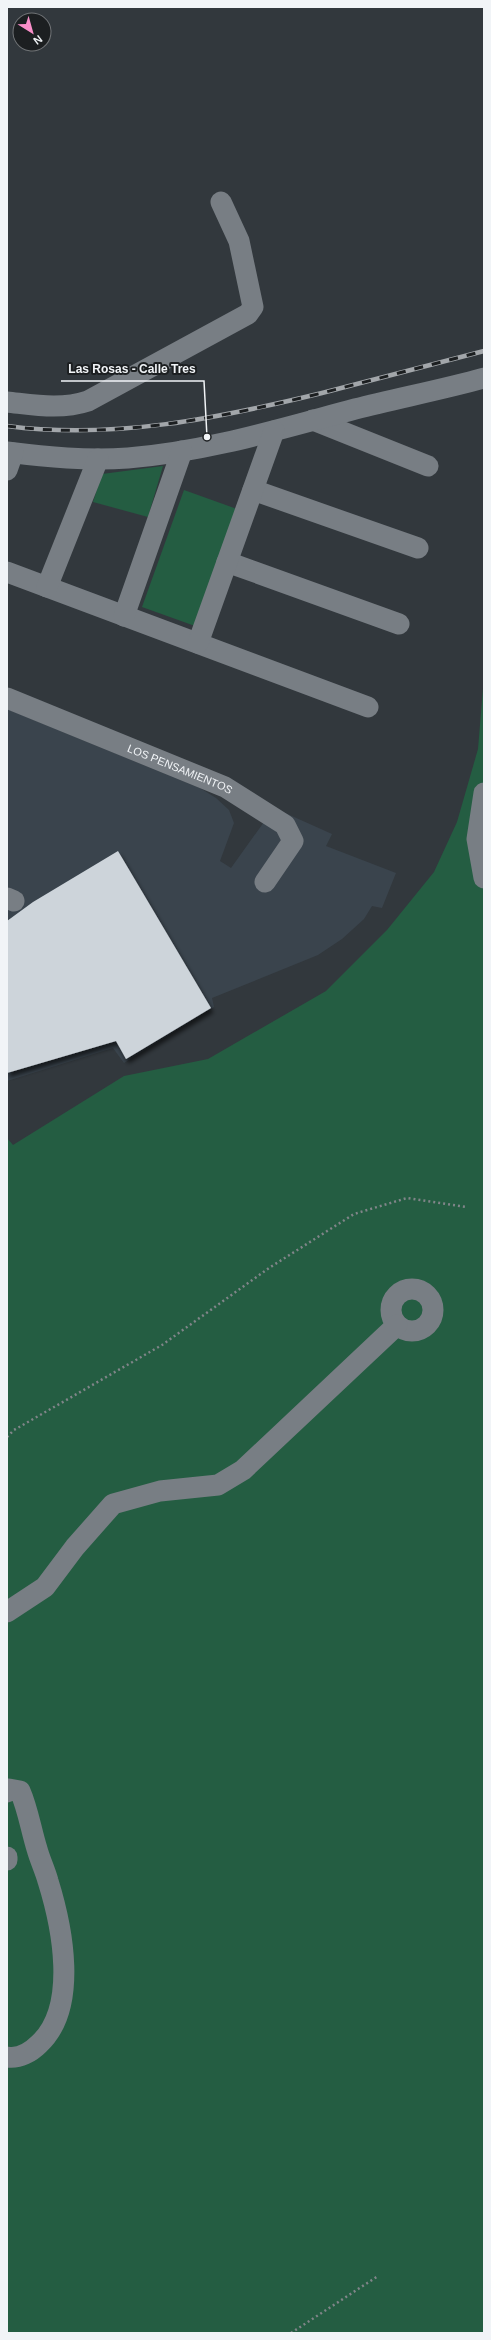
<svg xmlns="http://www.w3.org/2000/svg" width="491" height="2340" font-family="Helvetica,sans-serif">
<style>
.built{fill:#3a444d}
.green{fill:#245d42}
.building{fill:#cdd4da;filter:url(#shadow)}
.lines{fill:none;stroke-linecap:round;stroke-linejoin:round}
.path{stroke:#808589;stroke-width:2.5;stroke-dasharray:2 3;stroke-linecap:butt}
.minor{stroke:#787e84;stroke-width:21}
.rail-casing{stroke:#a2a6aa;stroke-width:4.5}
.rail{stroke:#1c1f21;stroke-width:3;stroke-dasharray:9;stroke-linecap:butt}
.labels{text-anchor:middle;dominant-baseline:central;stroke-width:4;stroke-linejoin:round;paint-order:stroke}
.street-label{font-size:11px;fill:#f1f4f7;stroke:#1c1f21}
.leader{fill:none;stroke:#f1f4f7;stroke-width:1.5}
.callout-dot{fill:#f1f4f7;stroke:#1c1f21;stroke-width:1.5}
.callout-label{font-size:12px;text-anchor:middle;font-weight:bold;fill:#f1f4f7;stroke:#1c1f21;stroke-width:4;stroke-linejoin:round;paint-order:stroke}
</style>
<defs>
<filter id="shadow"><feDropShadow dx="2.5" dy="4.5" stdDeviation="2" flood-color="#0009"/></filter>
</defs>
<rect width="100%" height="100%" fill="#32383d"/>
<!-- built -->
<path class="built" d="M7 709 200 788 216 798 229 810 234 823 220 861 231 868 274 808 332 834 326 846 396 873 382 908 372 906 364 919 342 939 318 955 212 998 214 1007 124 1063 113 1048 7 1081Z"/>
<!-- green -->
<path class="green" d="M163 466 148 517 93 502 102 474Z
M184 490 237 509 195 626 142 607Z
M484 676V2333H7V1138L13 1145 124 1076 208 1059 326 991 387 930 434 872 457 822 478 749Z"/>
<!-- building -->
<path class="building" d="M118 851 211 1008 126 1059 116 1041 7 1073V921L33 902Z"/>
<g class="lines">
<!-- path -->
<path class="path" d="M7 1437 14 1430 162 1345 269 1268 354 1214 407 1198 466 1207
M291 2333 378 2276"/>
<!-- minor -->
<g class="minor">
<path d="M7 402C35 405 61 410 88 401L248 314 253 307 239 241 221 202"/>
<path d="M313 420 428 466"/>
<path d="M7 452C47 457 87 461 128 458 205 452 280 429 355 409 398 398 441 390 484 378"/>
<path d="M7 470 13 453"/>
<path d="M253 490 418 548"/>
<path d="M227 562 399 624"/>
<path d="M7 572 368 707"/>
<path d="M47 587 98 459"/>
<path d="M124 616 182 451"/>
<path d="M198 643 274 431"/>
<path id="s1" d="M7 698 225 787 285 825 293 841 265 882"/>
<path d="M484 793 477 839 484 878"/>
<path d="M7 898 14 901"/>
<circle cx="412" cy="1310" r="21"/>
<path d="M7 1612 45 1587 75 1547 113 1504 160 1491 218 1485 243 1470 397 1325"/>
<path d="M7 1792 9 1789 20 1791C28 1809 31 1830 37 1849 40 1860 45 1870 48 1881 62 1926 79 2007 39 2044 31 2052 19 2059 7 2057"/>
<path d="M7 1857V1860"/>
</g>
<defs>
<path id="rail" d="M7 426C114 440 219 418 322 393 376 379 430 365 484 351"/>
</defs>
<!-- rail casing -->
<use href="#rail" class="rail-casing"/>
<!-- rail -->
<use href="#rail" class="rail"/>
</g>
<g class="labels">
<!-- street labels -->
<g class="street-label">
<text stroke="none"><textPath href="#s1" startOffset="187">LOS PENSAMIENTOS</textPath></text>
</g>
</g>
<!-- callouts -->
<path class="leader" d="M207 437L204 381H61"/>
<circle class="callout-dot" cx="207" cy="437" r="4"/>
<g class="callout-label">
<text x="132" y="373">Las Rosas - Calle Tres</text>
</g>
<!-- border -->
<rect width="491" height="2340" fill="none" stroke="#f1f4f7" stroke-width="16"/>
<!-- north arrow -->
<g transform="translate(32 32) rotate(143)"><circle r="19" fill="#1c1f21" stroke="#717477"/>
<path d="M0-3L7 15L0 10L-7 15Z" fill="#f98fc9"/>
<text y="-6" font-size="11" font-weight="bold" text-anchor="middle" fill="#f1f4f7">N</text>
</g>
</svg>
